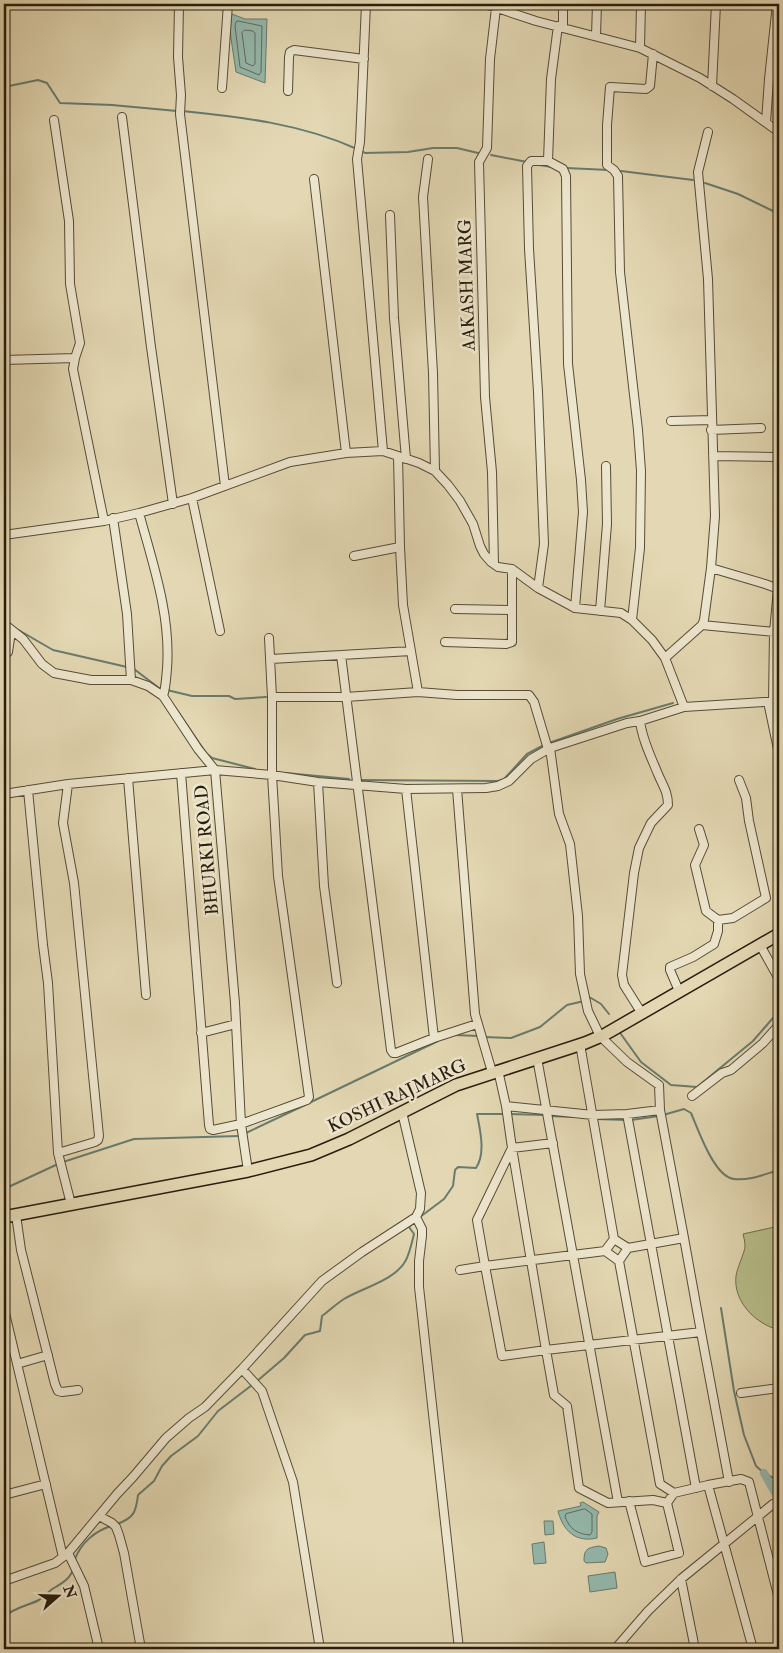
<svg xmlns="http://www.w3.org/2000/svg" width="783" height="1653" font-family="'IM FELL Double Pica',serif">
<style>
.green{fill:#b7be8a;stroke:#706e4c}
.water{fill:#95baae;stroke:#697b6e}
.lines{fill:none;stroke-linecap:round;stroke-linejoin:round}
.shore{stroke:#5e6c5e;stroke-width:1}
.stream{stroke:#697b6e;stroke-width:2}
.canal{stroke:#95baae;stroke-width:8}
.minor-casing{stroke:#574c36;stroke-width:10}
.primary-casing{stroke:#281d0d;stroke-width:14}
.minor{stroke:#ede6ce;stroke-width:8}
.primary{stroke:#e3d8b3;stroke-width:11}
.labels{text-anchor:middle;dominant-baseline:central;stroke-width:5;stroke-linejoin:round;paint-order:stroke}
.street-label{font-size:18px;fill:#281d0d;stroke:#ede6ce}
</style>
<rect width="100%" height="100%" fill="#e3d8b3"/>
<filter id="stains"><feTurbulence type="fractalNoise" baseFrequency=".004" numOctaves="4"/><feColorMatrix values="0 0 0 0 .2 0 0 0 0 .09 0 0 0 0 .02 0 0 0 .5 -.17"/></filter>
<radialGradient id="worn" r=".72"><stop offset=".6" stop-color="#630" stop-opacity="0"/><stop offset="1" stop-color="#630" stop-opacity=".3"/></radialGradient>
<!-- green -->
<path class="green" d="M779 1226V1330C756 1324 733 1302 736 1276 737 1268 745 1252 745 1246 745 1242 744 1238 743 1234Z"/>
<!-- water -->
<path class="water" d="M232 14 245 19H267L265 83 236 72 229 25Z
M583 1502 599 1512 597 1516V1538C576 1543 563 1531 558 1511L581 1506 580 1503Z
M544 1521H553L554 1534 545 1535Z
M544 1542 546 1563 534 1564 532 1544Z
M599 1546 606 1548 608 1554 605 1562 586 1563 584 1561C584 1549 587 1548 599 1546Z
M615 1572 617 1588 590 1592 588 1576Z"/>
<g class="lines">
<!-- shore -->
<path class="shore" d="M238 21 262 26 261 72 259 75 240 67 235 26 236 22Z
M245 30 253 31 255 33V64L253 66 246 63 242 33Z
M585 1509 592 1514V1532L590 1535C577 1534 570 1529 565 1517L566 1514Z"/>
<!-- stream -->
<path class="stream" d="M4 87 38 80 47 83 60 103 112 105 177 111
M182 111C242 117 302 124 357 149
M362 151 365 153 408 152 433 148H457L478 153
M491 155 527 162
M539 165 552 167
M566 168 609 170
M621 171 693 180
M705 183 738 194 779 214
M4 614 9 624
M15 628 53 650 127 667
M134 669 159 688
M167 690 192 696H229L235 699 266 697
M175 707 206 753 212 758 255 769
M549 743 617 719 673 703
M286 773 349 779
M360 780 498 781 504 779 527 754 544 745
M588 999 591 998 601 1004 609 1014
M618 1030 641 1062 671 1085 697 1087 753 1041 779 1011
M454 1035 479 1036
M484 1037 511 1038 540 1027 567 1005 584 1001
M309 1103 438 1041
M509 1114 544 1115
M663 1115 684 1109 691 1113C698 1129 714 1177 734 1179 749 1181 765 1174 779 1170
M549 1116 577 1117
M596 1119 627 1120
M631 1120 659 1116
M246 1133 305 1105
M63 1162 134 1139 239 1136
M4 1189 58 1164
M420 1217 444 1199 453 1186 455 1170 458 1167 476 1168C486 1153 480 1130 477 1114H504
M721 1308 734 1391 744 1435 756 1466 764 1473 779 1481
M256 1382 284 1358 305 1335 320 1331 322 1316C329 1311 336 1304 344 1299 362 1288 396 1280 406 1260 410 1252 412 1242 414 1234L409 1227 413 1223
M117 1524C134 1518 136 1512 138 1495L154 1481 162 1466 171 1456 198 1436 218 1411 252 1385
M75 1559C81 1543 95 1531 111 1526
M4 1617C13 1608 27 1606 39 1600 44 1597 47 1593 51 1590 60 1584 70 1580 73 1569"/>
<!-- canal -->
<path class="canal" d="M764 1473 779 1500"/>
<defs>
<path id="minor" d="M179 4 178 57 181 95 180 114 225 486
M366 4 360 142 357 159 383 451
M485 4 536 21 640 48 700 78 733 99 779 132
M558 26 551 79 548 161 563 169 566 176 568 364 581 480 583 512 575 608
M563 27V4
M596 36 597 4
M640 48 641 4
M712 86 716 4
M222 88 228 4
M288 91 289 57 290 52 294 50 364 59
M122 117 151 347 173 504
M54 120 69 221 70 284 80 343 75 358 73 369 104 521
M766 122 769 79 777 4
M428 159 423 197 433 373 435 471
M314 179 346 453
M390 215 394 318 406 459
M4 360 75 358
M671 421 712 420
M711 430 761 428
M398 456 400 547 403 605 418 692 457 695H529L534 702 548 749
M713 456 774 457
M192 498 220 631
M139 513C153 564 171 615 167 669 166 678 166 687 163 696
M113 518 127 614 131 680
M4 535 104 521 139 513 192 498 290 462 346 453 383 451 419 463 435 471 448 485 460 501 473 524 480 546 484 554 491 562 498 567 512 569 538 588 575 608 621 613 632 620 652 640 665 658 684 707
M354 556 400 547
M494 564 492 472 485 397 479 162 487 148 490 59 496 8
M711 568 765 584 779 589
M538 588 544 544 538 392 529 249 527 166 531 161H548
M455 609 512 610
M600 611 607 524 606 466
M632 620 640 548 641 471 638 430 620 272 618 176 614 170 607 165V125L610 87 646 89 650 86 653 54
M4 624 23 639 42 664 54 673 91 680H131L148 686 163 696 198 749 215 770 235 1003 241 1124 248 1171
M702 625 774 632
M445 642 506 644 512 642V569
M341 655 391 1050 393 1053H396L434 1038 477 1024
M4 656 8 652 11 631
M665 658 702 625 704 620 711 568 715 516 708 279 698 172 708 132
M271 659 411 651
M272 697H346L418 692
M768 702 779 754
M773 702 774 632 778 589
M640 721C642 739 651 757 658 774 663 786 668 792 668 805L651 823 639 848 634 873 622 975 624 985 641 1012
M550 748 559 814 570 844 578 916 580 974 588 1011 600 1036 627 1062 659 1085 660 1110
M181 773 209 1125 210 1129 213 1130 241 1124 307 1100 309 1097 278 876 272 775V697L269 638
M128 778 146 995
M318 782 324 886 337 983
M406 789 434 1038
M457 789 475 1014 492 1072
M28 790 43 945 48 983 58 1153 71 1204
M4 794 68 784 215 770 272 775 318 782 406 789 486 788 498 786 509 781 531 759 550 748 627 723 640 721 684 707 779 701
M718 920 733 918 766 898 749 821 746 798 739 780
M760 945 779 979
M679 991 670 970V967L693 957 714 944 718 931V920L706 911 695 865 704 845 699 829
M201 1033 236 1024
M580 1044 614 1239
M537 1058 618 1502
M498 1070 506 1106 512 1148 477 1220 485 1266 605 1251 619 1261 660 1484 674 1493
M692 1096 722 1073 731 1070 763 1043 779 1025
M506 1106 593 1115 627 1114 660 1110 684 1238
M627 1114 696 1488
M58 1153 95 1142 98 1140 99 1136 74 883 63 823 68 784
M16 1215 21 1250 55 1384 58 1391 62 1392 78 1390
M416 1217 422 1229V1236L419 1261V1287L459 1649
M628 1248 684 1238 701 1332
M605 1251 614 1239 628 1248 619 1261
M460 1270 485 1266 502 1356 546 1350 512 1148 553 1143
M4 1309 63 1557
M17 1364 48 1355
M242 1369 262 1391 293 1482 320 1649
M741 1393 779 1388
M708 1485 674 1493 667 1503 653 1500 608 1503 579 1488 567 1406 554 1395 546 1350 701 1332 729 1482
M4 1495 46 1484
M629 1501 645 1562 679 1553 667 1503
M99 1516 112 1523 116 1527 119 1535 124 1553 141 1649
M68 1553 84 1586 99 1649
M681 1579 693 1639 694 1645 691 1649
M4 1581 55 1563 68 1553 117 1494 133 1477 166 1438 189 1418 205 1407 242 1369 322 1281 362 1252 416 1217 420 1209 421 1193 402 1112
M615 1649 648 1611 681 1579 773 1504
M753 1649 708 1485 741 1479 749 1482 779 1599"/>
<path id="primary" d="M4 1217 248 1171 311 1155 349 1139 456 1085 585 1043 604 1035 779 934"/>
</defs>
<!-- minor casing -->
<use href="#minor" class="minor-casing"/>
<!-- primary casing -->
<use href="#primary" class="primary-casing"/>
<!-- minor -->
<use href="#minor" class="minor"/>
<!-- primary -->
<use href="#primary" class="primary"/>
</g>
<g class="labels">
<!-- street labels -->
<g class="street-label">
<text transform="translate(467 285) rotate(-92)">AAKASH MARG</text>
<text transform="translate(207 850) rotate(-95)">BHURKI ROAD</text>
<text transform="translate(397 1096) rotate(-25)">KOSHI RAJMARG</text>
</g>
</g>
<!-- margin -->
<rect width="783" height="1653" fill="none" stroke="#e3d8b3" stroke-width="20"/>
<rect x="5" y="5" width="773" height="1643" fill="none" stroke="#281d0d" stroke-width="2.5"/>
<rect x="10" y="10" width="763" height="1633" fill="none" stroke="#281d0d"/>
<!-- north arrow -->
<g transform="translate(58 1596) rotate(70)" stroke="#ede6ce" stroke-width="4" paint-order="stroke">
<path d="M0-4L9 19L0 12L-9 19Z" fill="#281d0d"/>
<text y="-8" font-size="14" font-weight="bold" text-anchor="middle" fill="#281d0d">N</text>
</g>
<rect width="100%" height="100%" filter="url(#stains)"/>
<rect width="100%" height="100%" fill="url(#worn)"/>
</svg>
